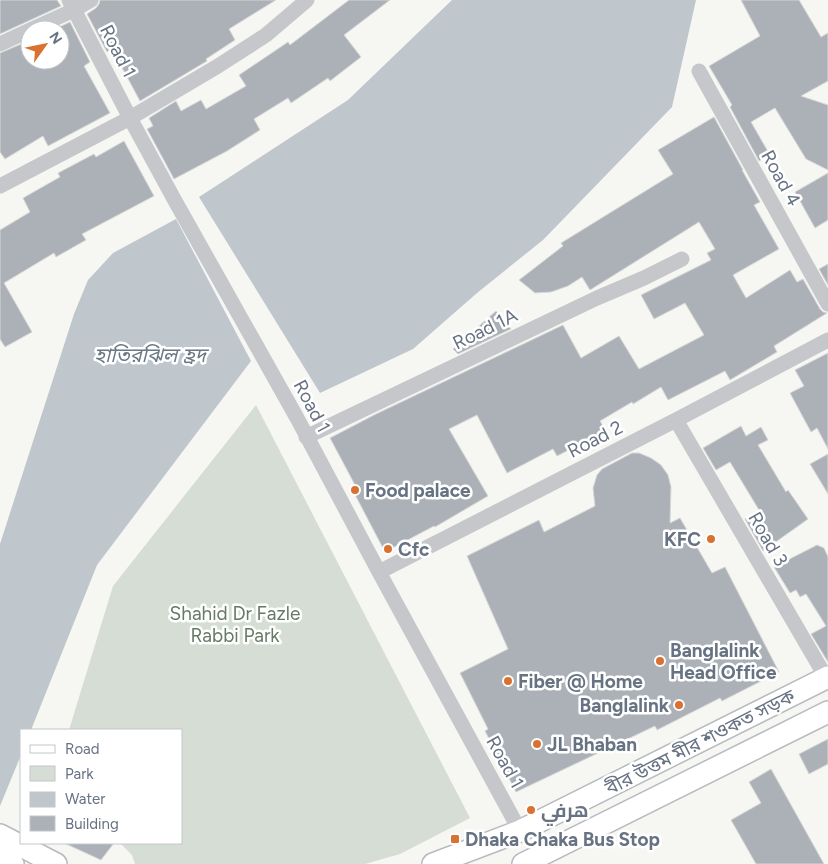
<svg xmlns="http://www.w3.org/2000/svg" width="828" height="864" font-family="Figtree,Cairo,'Noto Sans Bengali',sans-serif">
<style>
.green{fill:#d6ddd4}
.water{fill:#bfc6cc}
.building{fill:#abb1b7;stroke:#d7d8d6}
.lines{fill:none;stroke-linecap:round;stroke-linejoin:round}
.secondary-casing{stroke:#b7babf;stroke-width:24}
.minor{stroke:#c5c7cb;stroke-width:15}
.secondary{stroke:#fff;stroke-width:21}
.poi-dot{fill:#d97230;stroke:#fff;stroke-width:2}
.labels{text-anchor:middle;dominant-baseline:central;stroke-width:5;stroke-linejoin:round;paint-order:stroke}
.street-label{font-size:19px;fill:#677282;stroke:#fff}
.poi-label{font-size:19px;font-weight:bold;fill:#677282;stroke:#fff;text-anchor:start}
.park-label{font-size:19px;fill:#667a65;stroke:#fff}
.water-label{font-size:20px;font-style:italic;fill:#687985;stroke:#fff}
</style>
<rect width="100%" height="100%" fill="#f6f6f3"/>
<!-- green -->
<path class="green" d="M256 405 470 818 400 854 365 864H135L132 855 120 843H181V730H69L113 586Z"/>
<!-- water -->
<path class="water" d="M452 0H696L672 107 543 240 477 293 413 349 320 393 199 197 348 100Z
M176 219 251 361 97 565 31 730H21V755L0 806V544L74 314 88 280 113 253Z"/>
<!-- building -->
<path class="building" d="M0 0H57L61 6 0 34Z
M100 0H276L229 29 235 40 206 59 207 61 140 101 112 49 107 52 87 14 96 8 99 4Z
M349 0H390L344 35 361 57 330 81 328 78 291 103 288 98 254 119 260 130 227 151 174 179 147 129 153 126 149 118 176 101 181 111 201 100 206 109 246 86 239 75 288 42 290 45Z
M741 0H799L821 37 828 33V81L801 96 828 105V170L806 159 775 108 751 122 770 155 759 161 730 107 732 105 709 66 760 36Z
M70 22 90 62 84 66 110 113 48 146 43 136 5 159 0 152V53L26 42 30 48V60H60V30H53Z
M714 117 743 170H742L760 202 754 205 779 249 733 275 746 298 790 270 797 282 803 279 820 309 823 312 827 313 774 346 777 352 730 380 725 371 668 400 661 387 633 404 632 402 600 421 606 431 557 456 553 449 507 473 477 415 449 429 488 496 435 527 434 526 385 552 351 487 355 485 330 438 376 414 563 325 581 358 619 336 639 369 704 335 685 303 654 319 641 295 711 260 707 253 715 249 699 222 590 290 582 277 568 286 551 292 535 293 519 280 563 246 561 243 673 174 658 150Z
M124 141 154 196 82 234 86 240 56 257 54 253 4 283 32 332 5 347 0 339V230L30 212 23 198 60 177 58 173 94 154 96 157Z
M828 173V220L815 228 795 192Z
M828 264V285L819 269Z
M496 311 511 329 458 354 453 349Z
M828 353V449L817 428 811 432 790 393 804 386 795 370Z
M741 426 746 436 761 427 768 440 758 445 786 492 788 490 808 519 763 551 745 519 759 510 730 462 716 470 703 448Z
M632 453H639L651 458 661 465 668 475 671 487 670 523 680 518 712 573 725 567 779 672 722 701 720 698 657 730 655 726 516 792 485 731 488 729 460 673 508 649 467 556 539 520 544 532 595 506 593 488 597 475 602 469Z
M828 454V494L810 464Z
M817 545 824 548 828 557V662L811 634 826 626 806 594 800 597 796 590 790 593 774 567Z
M828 739V764L809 774 799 754Z
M771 769 824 864H756L731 820 761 803 749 782Z
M64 843H114L101 860Z"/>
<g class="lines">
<defs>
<path id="secondary" d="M0 835 56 864
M0 857 13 864
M433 864 520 831 828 677
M523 864 828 712"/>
</defs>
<!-- secondary casing -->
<use href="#secondary" class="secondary-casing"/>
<!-- minor -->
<path class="minor" d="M69 0 130 118 174 199 297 418 379 572 520 831
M30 30 74 10 91 0
M0 44 30 30
M699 71 828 304
M0 186 130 118 218 66 266 35 307 0
M676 420 828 681
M306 437 597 298 644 278 682 259
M379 572 676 420 828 340"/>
<!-- secondary -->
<use href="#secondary" class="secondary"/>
</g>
<!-- markers -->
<g class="poi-dot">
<circle cx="355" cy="490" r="5"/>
<circle cx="711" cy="539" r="5"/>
<circle cx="388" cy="549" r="5"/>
<circle cx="660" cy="661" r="5"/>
<circle cx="508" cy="681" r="5"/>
<circle cx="679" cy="705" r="5"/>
<circle cx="537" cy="744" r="5"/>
<circle cx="531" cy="810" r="5"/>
<rect x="450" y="834" width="10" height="10" rx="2.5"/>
</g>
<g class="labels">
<!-- street labels -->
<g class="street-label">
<text transform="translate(118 51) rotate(63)">Road 1</text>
<text transform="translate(781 178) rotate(61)">Road 4</text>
<text transform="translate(485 329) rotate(-26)">Road 1A</text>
<text transform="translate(312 406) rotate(62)">Road 1</text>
<text transform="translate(595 439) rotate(-27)">Road 2</text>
<text transform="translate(768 539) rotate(60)">Road 3</text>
<text transform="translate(700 742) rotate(-27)">বীর উত্তম মীর শওকত সড়ক</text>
<text transform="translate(505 762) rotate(61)">Road 1</text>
</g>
<!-- poi labels -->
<g class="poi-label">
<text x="365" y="490">Food palace</text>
<text x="701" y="539" text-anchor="end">KFC</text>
<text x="398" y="549">Cfc</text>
<text x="670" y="650">Banglalink<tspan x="670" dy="22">Head Office</tspan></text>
<text x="518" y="681">Fiber @ Home</text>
<text x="669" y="705" text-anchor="end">Banglalink</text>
<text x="547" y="744">JL Bhaban</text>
<text x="541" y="810">هرفي</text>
<text x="465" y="839">Dhaka Chaka Bus Stop</text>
</g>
<!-- park labels -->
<g class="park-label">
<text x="235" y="613">Shahid Dr Fazle<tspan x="235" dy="22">Rabbi Park</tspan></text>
</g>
<!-- water labels -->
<g class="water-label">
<text x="150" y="355">হাতিরঝিল হ্রদ</text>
</g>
</g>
<!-- legend -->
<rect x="20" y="729" width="162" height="115" fill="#ffffff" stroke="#c2c7cd"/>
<rect x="30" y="745" width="25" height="8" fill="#ffffff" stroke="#c2c7cd"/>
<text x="65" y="754" font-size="15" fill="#677282">Road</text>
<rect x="30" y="766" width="25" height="15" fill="#d6ddd4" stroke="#c2c7cd"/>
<text x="65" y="779" font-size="15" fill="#677282">Park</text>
<rect x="30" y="792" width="25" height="15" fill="#bfc6cc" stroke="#c2c7cd"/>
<text x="65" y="804" font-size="15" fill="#677282">Water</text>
<rect x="30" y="816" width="25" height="15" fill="#abb1b7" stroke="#c2c7cd"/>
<text x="65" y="829" font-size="15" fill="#677282">Building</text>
<!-- north arrow -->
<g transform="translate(45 45) rotate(57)"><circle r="24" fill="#ffffff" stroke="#c2c7cd"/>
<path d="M0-4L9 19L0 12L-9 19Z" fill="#d97230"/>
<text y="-8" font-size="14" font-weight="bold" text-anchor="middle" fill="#677282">N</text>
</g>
</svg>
